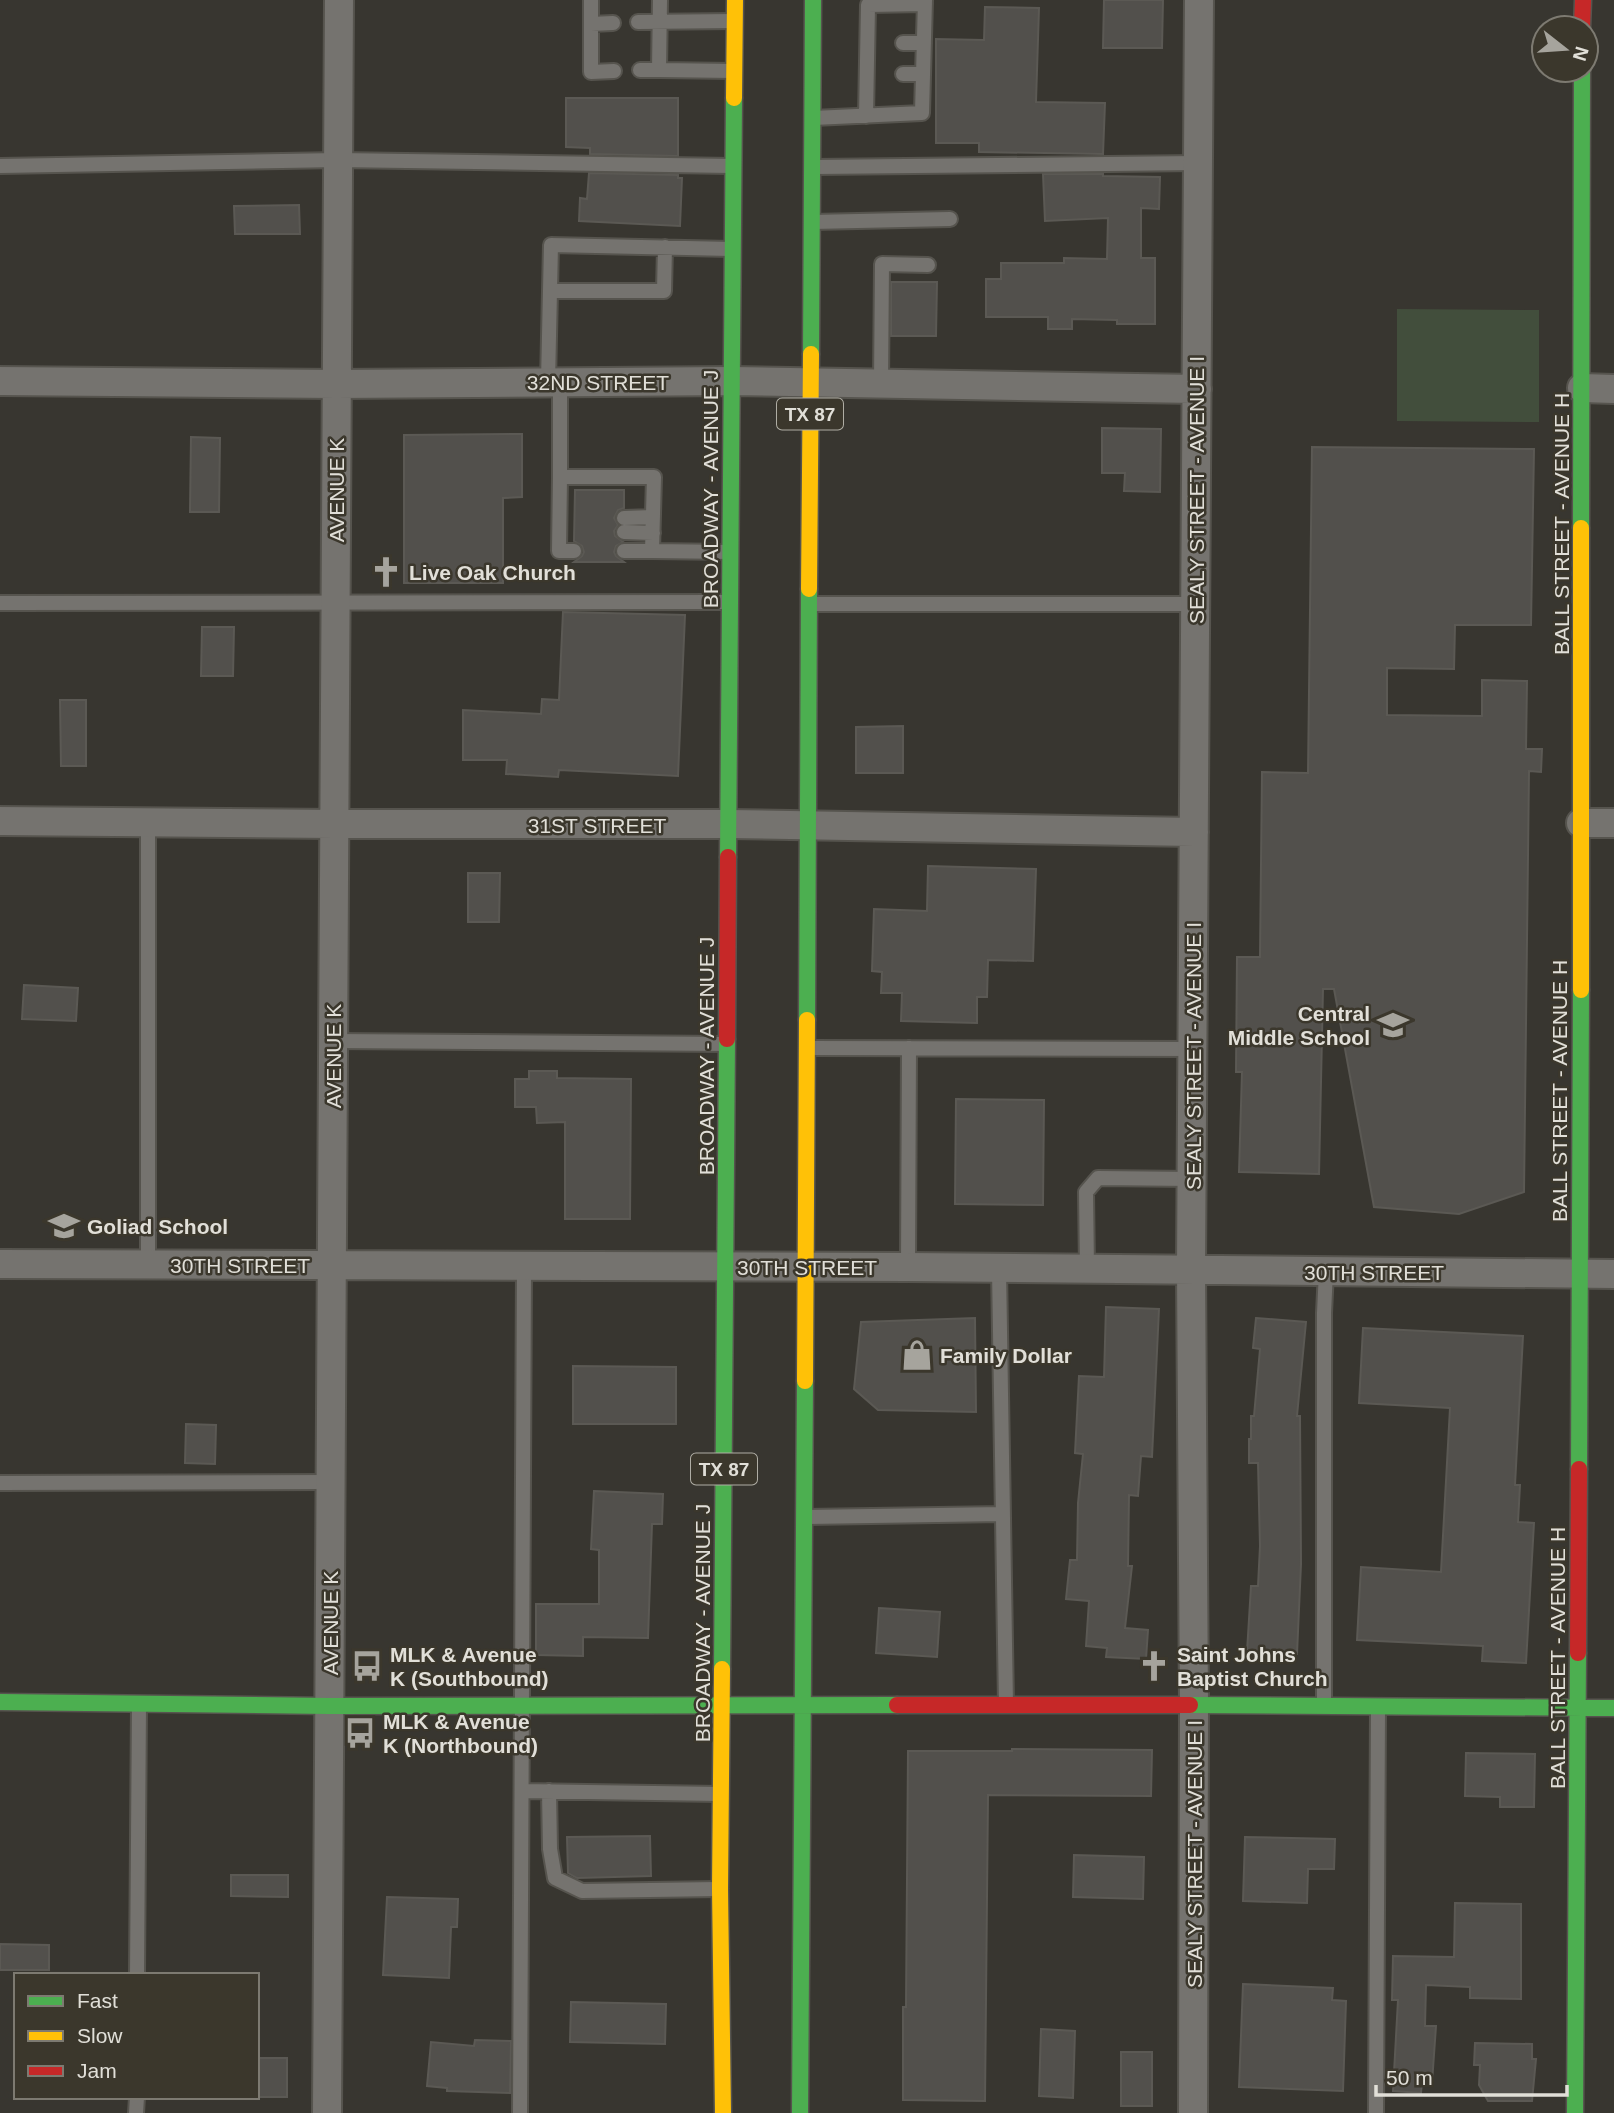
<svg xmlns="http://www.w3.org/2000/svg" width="1614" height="2113" font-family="Helvetica,sans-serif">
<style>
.green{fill:#424e3c}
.building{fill:#52504c;stroke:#5b5954;stroke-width:2}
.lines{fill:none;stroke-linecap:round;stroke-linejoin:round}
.lane-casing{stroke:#56544e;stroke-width:18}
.street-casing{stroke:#56544e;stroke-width:32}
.fast-casing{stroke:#56544e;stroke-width:19}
.slow-casing{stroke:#56544e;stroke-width:19}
.jam-casing{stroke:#56544e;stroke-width:19}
.lane{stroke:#75736f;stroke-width:14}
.street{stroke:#75736f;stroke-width:28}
.fast{stroke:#4caf50;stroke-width:16}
.slow{stroke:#ffc107;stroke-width:16}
.jam{stroke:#c62828;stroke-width:16}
.labels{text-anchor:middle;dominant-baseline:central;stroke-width:5;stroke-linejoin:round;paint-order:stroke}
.shield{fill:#3b372c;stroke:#afada4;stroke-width:2}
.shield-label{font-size:19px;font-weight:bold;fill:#e1dfd8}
.street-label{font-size:21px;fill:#e1dfd8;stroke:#3b372c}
.poi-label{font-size:21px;font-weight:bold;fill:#e1dfd8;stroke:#3b372c;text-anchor:start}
</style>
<rect width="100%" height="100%" fill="#383630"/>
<!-- green -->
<path class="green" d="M1397 309 1539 310V422L1397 421Z"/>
<!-- building -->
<path class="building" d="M1104 0H1163L1162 48H1103Z
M985 7 1039 8 1036 102 1105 103 1103 154 979 152V143H936V39L984 40Z
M566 98H678V156L590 154V148L566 147Z
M589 173 678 175V178H682L680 226 579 221 580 198 587 199Z
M1043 174H1103V176L1160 177 1159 209 1141 208V258H1155V324H1117V320L1072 319V329H1048V317H986V279H1001V263H1064V258L1107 259 1108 218 1045 221Z
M299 205 300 234H235L234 206Z
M891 282H937L936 336H891Z
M1102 428 1161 429 1160 492 1124 491 1125 473H1102Z
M522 434V497L503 498V583H404V435Z
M191 437 220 438 219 512H190Z
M1312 447 1534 449 1531 625H1455L1454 669 1387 668V715L1482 716V680L1527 681 1526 749H1542L1541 772 1529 771 1524 1192 1459 1214 1374 1207 1334 989H1323L1319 1174 1239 1172 1242 1072H1236L1237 957H1260L1262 772 1308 773Z
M575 490H624V508L618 510 614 518 618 525 614 531 615 536 623 542 616 546 614 552 616 556 624 562H574L582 556 584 552 582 546 574 541Z
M563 612 685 615 678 776 559 770 558 777 506 774 507 760H463V710L541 714 542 699 559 700Z
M202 627H234L233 676H201Z
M60 700H86V766H61Z
M903 726V773H856V727Z
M928 866 1036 869 1033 961 988 960 987 997H977V1023L901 1021 902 993H881L882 972 872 971 874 909 927 911Z
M468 873H500L499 922H468Z
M24 985 78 988 76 1021 22 1019Z
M529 1071H557V1078L631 1079 630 1219H565V1122L537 1123 536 1107H515V1079H529Z
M956 1099 1044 1100 1043 1205 955 1204Z
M1106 1307 1159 1309 1152 1457 1141 1456 1138 1496 1129 1495 1128 1566H1132L1125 1628 1148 1630 1146 1659 1106 1657 1107 1648 1086 1646 1089 1601 1066 1599 1070 1560H1077L1078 1503 1083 1454 1075 1453 1079 1376 1104 1377Z
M975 1318 976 1412 878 1410 854 1389 861 1322Z
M1256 1318 1306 1322 1297 1416H1300L1301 1564 1297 1654 1247 1652 1251 1586H1258L1260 1546 1258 1463H1249V1439H1251V1416H1254L1260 1349 1253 1348Z
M1363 1328 1523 1336 1515 1485H1520L1518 1522 1534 1523 1526 1663 1482 1661 1483 1646 1357 1640 1361 1567 1441 1572 1450 1408 1359 1403Z
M573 1366 676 1367V1424H573Z
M186 1424 216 1425 215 1464 185 1463Z
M594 1491 663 1494 662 1524H652L648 1638 583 1637V1656L536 1655V1604H599V1550L591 1549Z
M879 1608 940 1612 937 1657 876 1653Z
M1012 1749 1152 1750 1151 1796 988 1795 985 2101 903 2100V2007H906L908 1751H1012Z
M1466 1753 1535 1754 1534 1807H1500V1797L1465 1796Z
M650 1836 651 1876 577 1878 568 1873 567 1837Z
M1245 1837 1335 1839 1334 1869H1308L1307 1903 1243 1901Z
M1074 1855 1144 1857 1143 1899 1073 1897Z
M231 1875H288V1897L231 1896Z
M387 1897 458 1899 457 1927H451L449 1978 383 1975Z
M1455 1903 1521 1904V1999L1470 1998V1987L1426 1985 1425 2026H1436L1432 2083 1422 2082 1421 2093 1393 2091 1398 2000H1392L1393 1956 1454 1957Z
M0 1944 49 1945V1970H0Z
M1243 1984 1333 1988 1332 2000 1346 2001 1343 2091 1239 2087Z
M571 2002 666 2004 665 2044 570 2042Z
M1041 2029 1075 2031 1073 2098 1039 2096Z
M475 2040 511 2041 510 2093 447 2091V2088L427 2086 431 2042 474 2046Z
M1475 2043 1532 2044V2059H1536L1532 2101H1488L1479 2085 1480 2065H1474Z
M1121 2052H1152V2106H1121Z
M257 2058H287V2097H257Z"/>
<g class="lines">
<defs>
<path id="lane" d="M591 0V72L614 71
M638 22 734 21
M591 24 613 23
M903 43H924
M640 70H659L660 0
M659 70 734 71
M903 74H923
M866 116 868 5 925 4
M813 118 922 113 925 0
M0 166 338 160 732 166
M814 167 1198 163
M812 222 950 219
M550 291H664L665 247
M548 382 551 245 731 249
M560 382V477H654L652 551 730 552
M881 384 882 264 928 265
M560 477 559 551H574
M624 518 653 517
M624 532 653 533
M624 551H652
M0 603 729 602
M812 604H1195
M333 1041 726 1044
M809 1048 1193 1049
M148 1265V822
M908 1267 909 1048
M999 1269 1006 1705
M1087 1269 1086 1192 1098 1178 1192 1179
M0 1483 331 1482
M806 1517 1003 1514
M1324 1704V1313L1326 1271
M522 1791 720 1794
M549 1791 550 1849 555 1878 582 1891 719 1889
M137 1975 139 1704
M136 2113 137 2097
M520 2113 524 1266
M1376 2113 1378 1708"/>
<path id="street" d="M0 381 336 384 732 381 1197 389
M1582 388 1614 389
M0 821 334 824H729L1194 832
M1581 823H1614
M0 1264 908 1267 1614 1274
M327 2113 339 0
M1193 2113 1194 1706 1191 1270 1199 0"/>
<path id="fast" d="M811 354 813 0
M1581 528 1582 70
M728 857 734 98
M807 1020 809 589
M1579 1469 1581 990
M722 1669 727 1039
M0 1702 329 1706 897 1705
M1190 1705 1614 1708
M800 2113 805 1381
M1575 2113 1578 1653"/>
<path id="slow" d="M734 98 735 0
M809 589 811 354
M1581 990V528
M805 1381 807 1020
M722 1669 720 1889 723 2113"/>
<path id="jam" d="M1582 28 1583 0
M727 1039 728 857
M1578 1653 1579 1469
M897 1705H1190"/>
</defs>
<!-- lane casing -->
<use href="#lane" class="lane-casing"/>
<!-- street casing -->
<use href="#street" class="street-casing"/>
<!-- fast casing -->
<use href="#fast" class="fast-casing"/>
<!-- slow casing -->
<use href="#slow" class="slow-casing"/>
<!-- jam casing -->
<use href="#jam" class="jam-casing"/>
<!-- lane -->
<use href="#lane" class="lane"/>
<!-- street -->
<use href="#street" class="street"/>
<!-- fast -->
<use href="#fast" class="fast"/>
<!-- slow -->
<use href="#slow" class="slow"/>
<!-- jam -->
<use href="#jam" class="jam"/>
</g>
<!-- icons -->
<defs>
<symbol id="church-bare" viewBox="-9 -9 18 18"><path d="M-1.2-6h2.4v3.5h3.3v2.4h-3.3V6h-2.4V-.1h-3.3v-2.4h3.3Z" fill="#a6a49d" stroke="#3b372c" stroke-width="2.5" paint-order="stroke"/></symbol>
<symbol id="school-bare" viewBox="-9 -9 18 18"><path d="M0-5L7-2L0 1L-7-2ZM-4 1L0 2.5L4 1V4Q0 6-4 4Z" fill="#a6a49d" stroke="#3b372c" stroke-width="2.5" paint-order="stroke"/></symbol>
<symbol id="shop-bare" viewBox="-9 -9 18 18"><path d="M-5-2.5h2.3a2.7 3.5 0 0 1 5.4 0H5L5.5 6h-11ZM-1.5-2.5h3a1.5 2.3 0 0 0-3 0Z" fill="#a6a49d" stroke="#3b372c" stroke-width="2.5" paint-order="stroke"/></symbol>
<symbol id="bus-bare" viewBox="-9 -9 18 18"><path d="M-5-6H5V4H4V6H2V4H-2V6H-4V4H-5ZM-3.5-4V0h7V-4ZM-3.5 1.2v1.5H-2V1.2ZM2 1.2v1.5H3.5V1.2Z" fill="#a6a49d" stroke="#3b372c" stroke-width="2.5" paint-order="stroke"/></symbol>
</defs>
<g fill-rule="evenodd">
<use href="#church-bare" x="364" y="550" width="44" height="44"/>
<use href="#school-bare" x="1371" y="1003" width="44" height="44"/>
<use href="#school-bare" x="42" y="1204" width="44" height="44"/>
<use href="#shop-bare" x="895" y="1333" width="44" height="44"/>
<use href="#bus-bare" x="345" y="1644" width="44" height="44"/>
<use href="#church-bare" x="1132" y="1644" width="44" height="44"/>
<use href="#bus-bare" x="338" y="1711" width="44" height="44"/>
</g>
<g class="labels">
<!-- shield labels -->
<g class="shield">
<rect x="777" y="398.5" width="66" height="31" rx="5"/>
<rect x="691" y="1453.5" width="66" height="31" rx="5"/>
</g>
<g class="shield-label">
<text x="810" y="414">TX 87</text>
<text x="724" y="1469">TX 87</text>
</g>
<!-- street labels -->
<g class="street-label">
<text x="598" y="382">32ND STREET</text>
<text transform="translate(710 489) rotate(-90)">BROADWAY - AVENUE J</text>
<text transform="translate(336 490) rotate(-90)">AVENUE K</text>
<text transform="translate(1196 490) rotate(-90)">SEALY STREET - AVENUE I</text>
<text transform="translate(1561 524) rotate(-90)">BALL STREET - AVENUE H</text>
<text x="597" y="825">31ST STREET</text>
<text transform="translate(333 1056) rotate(-90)">AVENUE K</text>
<text transform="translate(706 1056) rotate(-90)">BROADWAY - AVENUE J</text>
<text transform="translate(1193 1056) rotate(-90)">SEALY STREET - AVENUE I</text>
<text transform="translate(1559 1091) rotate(-90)">BALL STREET - AVENUE H</text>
<text x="240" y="1265">30TH STREET</text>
<text x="807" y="1267">30TH STREET</text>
<text x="1374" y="1272">30TH STREET</text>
<text transform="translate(330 1623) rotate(-90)">AVENUE K</text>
<text transform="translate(702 1623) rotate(-90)">BROADWAY - AVENUE J</text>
<text transform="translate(1557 1658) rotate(-90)">BALL STREET - AVENUE H</text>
<text transform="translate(1194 1854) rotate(-90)">SEALY STREET - AVENUE I</text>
</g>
<!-- poi labels -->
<g class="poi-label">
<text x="409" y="572">Live Oak Church</text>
<text x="1370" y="1013" text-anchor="end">Central<tspan x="1370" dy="24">Middle School</tspan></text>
<text x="87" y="1226">Goliad School</text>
<text x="940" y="1355">Family Dollar</text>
<text x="390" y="1654">MLK &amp; Avenue<tspan x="390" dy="24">K (Southbound)</tspan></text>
<text x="1177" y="1654">Saint Johns<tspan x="1177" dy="24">Baptist Church</tspan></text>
<text x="383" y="1721">MLK &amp; Avenue<tspan x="383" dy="24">K (Northbound)</tspan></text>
</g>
</g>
<!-- legend -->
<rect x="14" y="1973" width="245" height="126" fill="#3b372c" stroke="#7d7a71" stroke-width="2"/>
<rect x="28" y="1996" width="35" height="10" fill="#4caf50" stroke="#7d7a71" stroke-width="2"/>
<text x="77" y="2008" font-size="21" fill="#e1dfd8">Fast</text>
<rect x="28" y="2031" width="35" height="10" fill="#ffc107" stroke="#7d7a71" stroke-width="2"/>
<text x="77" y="2043" font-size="21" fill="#e1dfd8">Slow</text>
<rect x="28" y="2066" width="35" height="10" fill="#c62828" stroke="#7d7a71" stroke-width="2"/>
<text x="77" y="2078" font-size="21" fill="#e1dfd8">Jam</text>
<!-- north arrow -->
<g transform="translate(1565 49) rotate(107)"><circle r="33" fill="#3b372c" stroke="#7d7a71" stroke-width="2"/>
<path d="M0-5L12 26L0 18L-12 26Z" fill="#a6a49d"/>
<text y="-10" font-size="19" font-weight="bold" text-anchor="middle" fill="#e1dfd8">N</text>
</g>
<!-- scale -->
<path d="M1376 2085v10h191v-10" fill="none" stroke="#e1dfd8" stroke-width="3.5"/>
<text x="1386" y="2085" font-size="21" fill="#e1dfd8" stroke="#3b372c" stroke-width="5" paint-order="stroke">50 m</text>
</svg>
